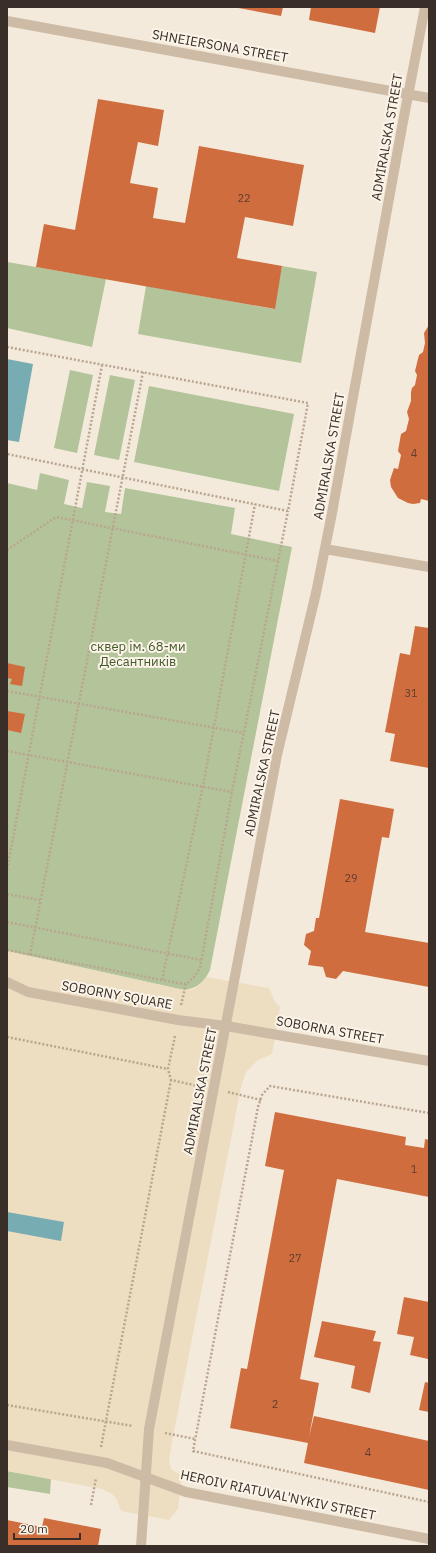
<svg xmlns="http://www.w3.org/2000/svg" width="436" height="1553" font-family="'IBM Plex Sans',sans-serif">
<style>
.green{fill:#b3c49a}
.plaza{fill:#edddc1}
.water{fill:#78acb3}
.building{fill:#cf6d3f}
.lines{fill:none;stroke-linecap:round;stroke-linejoin:round}
.path{stroke:#b9a590;stroke-width:2.5;stroke-dasharray:2 2;stroke-linecap:butt}
.pedestrian{stroke:#cdbba6;stroke-width:10}
.minor{stroke:#cdbba6;stroke-width:10}
.labels{text-anchor:middle;dominant-baseline:central;stroke-width:4;stroke-linejoin:round;paint-order:stroke}
.number-label{font-size:11px;fill:#5e3e2e}
.street-label{font-size:13px;fill:#392e28;stroke:#fbf4e8}
.park-label{font-size:13px;fill:#445929;stroke:#fbf4e8}
</style>
<rect width="100%" height="100%" fill="#f4eadb"/>
<!-- green -->
<path class="green" d="M7 262 106 279 92 347 7 328Z
M282 266 317 272 301 363 138 334 146 286 274 309Z
M70 370 93 375 77 453 54 448Z
M110 375 135 380 119 460 94 455Z
M149 386 294 414 279 491 134 462Z
M40 473 69 480 64 504 82 508 87 482 110 486 105 512 121 514 125 488 235 508 231 534 292 547 210 970C204 982 198 988 184 990L7 951V483L37 490Z
M7 1471 51 1479 50 1494 7 1487Z"/>
<!-- plaza -->
<path class="plaza" d="M7 951 184 990 194 989 202 983 206 977 269 988 275 1002 280 1007 272 1054 258 1060 246 1072 241 1087 171 1447 169 1462 170 1466 172 1470 182 1475 178 1509 169 1520 121 1511 116 1498 111 1493 102 1489 7 1471Z"/>
<!-- water -->
<path class="water" d="M7 359 33 364 19 442 7 440Z
M7 1212 64 1222 61 1241 7 1231Z"/>
<!-- building -->
<path class="building" d="M233 7H283L281 16Z
M311 7H380L375 33 309 20Z
M98 99 164 110 158 146 138 142 130 183 158 188 153 218 185 223 199 146 304 165 293 226 245 217 237 258 282 266 275 309 36 267 44 224 75 230Z
M429 325V501L421 499 420 503 413 504 408 503 398 498 391 487 390 480 394 468 398 469 401 455 398 451 401 434 406 431 409 419 407 412 411 401V392L412 388 415 385 417 375 415 371 419 355 423 352 425 343 424 333Z
M415 626 429 628V768L390 761 395 734 385 732 400 653 410 655Z
M7 663 25 667 22 686 10 684 12 679 7 678Z
M7 711 25 714 21 733 7 730Z
M340 799 394 809 389 838 382 837 365 932 429 943V987L343 971 336 979 326 977 323 967 308 965 311 951 304 945 306 934 314 931 316 918H319Z
M275 1112 406 1137 405 1145 424 1148 425 1139 429 1140V1197L337 1179 300 1379 319 1383 309 1437 314 1416 429 1441V1490L304 1463 308 1443 230 1428 241 1368 247 1369 284 1170 265 1166Z
M404 1297 429 1302V1352L428 1359 410 1355 414 1337 397 1334Z
M322 1321 376 1331 373 1341 381 1342 370 1393 351 1388 355 1366 314 1357Z
M425 1382 429 1383V1412L419 1410Z
M44 1518 101 1529 98 1546H7V1520L42 1527Z"/>
<g class="lines">
<!-- path -->
<path class="path" d="M7 347 308 403 288 511 7 454
M7 550 56 517 278 561
M7 691 244 733
M7 751 232 792
M7 870 102 365
M7 894 40 900
M7 922 201 960
M7 950 178 983 186 984 195 976 200 968 232 792 288 511
M30 955 143 372
M162 980 203 786 255 504
M181 1005 186 984
M175 1036 168 1069 171 1080 198 1086
M7 1037 168 1069
M228 1092 261 1100
M429 1113 270 1086 262 1095 258 1107 193 1451 429 1502
M7 1405 133 1426
M165 1433 195 1439
M101 1447 171 1080
M91 1505 96 1478"/>
<!-- pedestrian -->
<path class="pedestrian" d="M226 1026 429 1061
M7 1445 107 1463"/>
<!-- minor -->
<path class="minor" d="M7 21 429 98
M325 549 429 567
M7 982 28 992 178 1020 226 1026
M107 1463 186 1492 429 1539
M141 1546 149 1429 277 755 316 593 332 513 402 127 425 7"/>
</g>
<g class="labels">
<!-- number labels -->
<g class="number-label">
<text x="244" y="198">22</text>
<text x="414" y="453">4</text>
<text x="411" y="693">31</text>
<text x="351" y="878">29</text>
<text x="414" y="1169">1</text>
<text x="295" y="1258">27</text>
<text x="275" y="1404">2</text>
<text x="368" y="1452">4</text>
</g>
<!-- street labels -->
<g class="street-label">
<text transform="translate(220 46) rotate(10)">SHNEIERSONA STREET</text>
<text transform="translate(387 137) rotate(-80)">ADMIRALSKA STREET</text>
<text transform="translate(329 456) rotate(-80)">ADMIRALSKA STREET</text>
<text transform="translate(262 773) rotate(-78)">ADMIRALSKA STREET</text>
<text transform="translate(117 995) rotate(10)">SOBORNY SQUARE</text>
<text transform="translate(330 1030) rotate(10)">SOBORNA STREET</text>
<text transform="translate(200 1091) rotate(-79)">ADMIRALSKA STREET</text>
<text transform="translate(278 1495) rotate(12)">HEROIV RIATUVAL'NYKIV STREET</text>
</g>
<!-- park labels -->
<g class="park-label">
<text x="138" y="646">сквер ім. 68-ми<tspan x="138" dy="15">Десантників</tspan></text>
</g>
</g>
<!-- border -->
<rect width="436" height="1553" fill="none" stroke="#392e28" stroke-width="16"/>
<!-- scale -->
<path d="M14 1533v6h66v-6" fill="none" stroke="#392e28" stroke-width="2"/>
<text x="20" y="1533" font-size="12" fill="#392e28" stroke="#fbf4e8" stroke-width="3" paint-order="stroke">20 m</text>
</svg>
